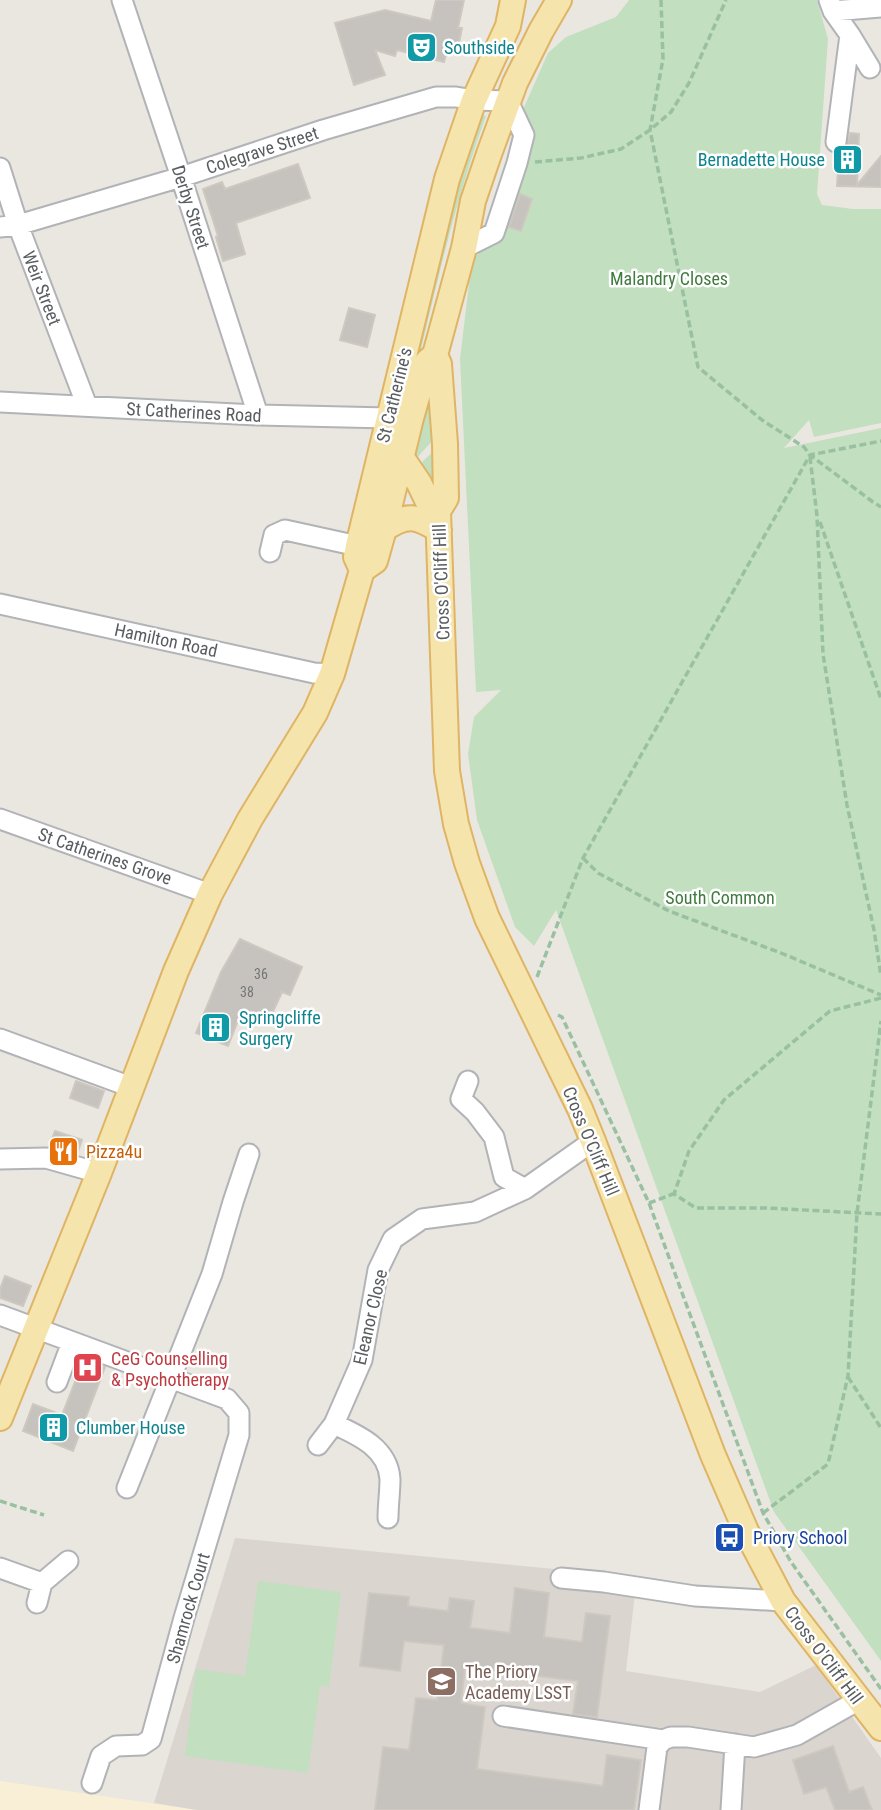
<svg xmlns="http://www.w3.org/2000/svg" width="881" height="1810" font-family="'Roboto Condensed',sans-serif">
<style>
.commercial{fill:#f9efd7}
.education{fill:#dad6cf}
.green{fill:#c2dfbf}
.building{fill:#c6c2bd;stroke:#cec9c0;stroke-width:2}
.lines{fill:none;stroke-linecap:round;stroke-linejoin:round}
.minor-casing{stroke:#b1b3b7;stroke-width:23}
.major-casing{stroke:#dfb464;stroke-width:28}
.path{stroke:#9ac0a2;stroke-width:3.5;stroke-dasharray:7 3.5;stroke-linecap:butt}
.minor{stroke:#fff;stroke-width:19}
.major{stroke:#f5e4ab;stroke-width:24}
.labels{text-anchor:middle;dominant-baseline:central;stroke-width:5;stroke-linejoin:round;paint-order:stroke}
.number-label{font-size:14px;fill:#747677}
.culture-label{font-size:18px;fill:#0d838f;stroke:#fff;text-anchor:start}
.street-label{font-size:18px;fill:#595d60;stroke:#fff}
.park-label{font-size:18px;fill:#3e7b3d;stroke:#fff}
.food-label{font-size:18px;fill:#c56008;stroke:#fff;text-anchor:start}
.health-label{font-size:18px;fill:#be3a42;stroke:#fff;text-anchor:start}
.transit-label{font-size:18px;fill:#164399;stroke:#fff;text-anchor:start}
.education-label{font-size:18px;fill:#785e54;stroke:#fff;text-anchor:start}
</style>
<rect width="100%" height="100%" fill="#eae7e1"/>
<!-- commercial -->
<path class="commercial" d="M0 1781 197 1810H0Z"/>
<!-- education -->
<path class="education" d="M235 1538 637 1577 626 1671 760 1692 816 1665 881 1758V1810H197L154 1803Z"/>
<!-- green -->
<path class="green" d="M629 0H817L828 39 817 194 822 205 853 209H881V423L814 437 809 420 784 448 881 428V1661L774 1512 556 910 534 946 515 927 477 820 468 754 474 717 501 690 476 692 460 359 472 259 506 231 531 152 522 112 548 53 566 37 616 17Z
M479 114 486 116C450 215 429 319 404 421L412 356 439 242Z
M432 366 434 439 414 461 411 454Z
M435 450 436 486 430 487 420 470 423 461Z
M258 1581 341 1592 329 1687 320 1686 308 1773 185 1756 196 1669 245 1676Z"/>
<!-- building -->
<path class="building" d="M436 0H464L458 28H462L457 53 447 51 444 62 397 50 395 56 375 50 385 75 354 85 335 23 385 10 431 21Z
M850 133 859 134 857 185 881 156V187L837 186 839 154 846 149Z
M298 164 310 198 236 223 245 254 223 261 216 237 218 236 203 189 222 182 225 189Z
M520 194 532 199 521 231 509 227Z
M349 308 375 315 367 347 340 340Z
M240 939 302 967 290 995 282 992 267 1025 241 1013 228 1046 196 1033 221 972Z
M76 1081 104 1091 98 1108 70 1098Z
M55 1131 82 1140 77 1154 49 1146Z
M5 1276 31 1286 23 1306 0 1298V1289Z
M84 1359 105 1367 73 1451 23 1431 33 1404 62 1415Z
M515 1588 549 1593 544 1637 582 1642 586 1613 610 1616 597 1717 573 1714 578 1681 465 1667 461 1703 485 1707 477 1769 603 1786 607 1755 641 1760 634 1810H375L383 1747 409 1750 416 1698 437 1700 444 1645 404 1641 400 1671 360 1666 369 1593 409 1597 408 1606 448 1611 450 1598 474 1601 470 1628 510 1633Z
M833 1746 849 1792 863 1787 872 1810H835L826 1787 804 1794 793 1760Z"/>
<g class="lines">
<defs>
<path id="minor" d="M122 0 181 177 258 415
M829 0 833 11 850 35 870 68
M833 11 881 7
M836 142 850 35
M0 168 18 225 87 406
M0 227 18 225 181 177 323 130 436 97H456L474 100 508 101 524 135 517 163 494 233 464 248
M0 402 258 415 388 418
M270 552 274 535 285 530 358 546
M0 604 314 673 332 674
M0 819 210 894
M0 1039 131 1087
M468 1081 461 1099 475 1112 494 1137 504 1177 525 1189
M0 1159 46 1158 99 1173
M0 1315 227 1399 239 1413V1435L184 1618 151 1739 142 1745 116 1746 101 1756 92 1783
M57 1382 72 1342
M334 1424C358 1435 388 1448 390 1479 390 1492 388 1505 388 1518
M318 1445 334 1424 362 1360 378 1270 393 1239 422 1219 475 1212 525 1189 593 1141
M127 1488 212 1274 233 1202 249 1154
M0 1568 42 1583 68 1561
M561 1578 604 1582 695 1596 783 1601
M37 1603 42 1583
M503 1716 663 1740
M649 1810 657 1747 663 1740 671 1737H688L754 1747 797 1735 859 1700
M731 1810 735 1744"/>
<path id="major" d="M435 355 439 364 445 444 446 498 438 511
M396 449 419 483 430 506 438 511
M438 511 447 771 456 824 467 863 487 918 580 1109 593 1141 713 1455 746 1531 783 1601 881 1728
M384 529C407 513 417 516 439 530
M362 570 375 561 384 529 411 418 427 362 435 355 464 248 473 201 489 154 515 83 541 31 559 0
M362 570 356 557 358 546 447 179 474 100 508 26 513 0
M0 1418 99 1173 176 971 210 894 250 819 315 713 332 674 362 570"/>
</defs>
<!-- minor casing -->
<use href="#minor" class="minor-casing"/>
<!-- major casing -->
<use href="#major" class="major-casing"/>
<!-- path -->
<path class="path" d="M661 0 663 59 650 130 698 367 762 420 804 447 810 455 873 502 881 507
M535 162 581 158 621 149 650 130 671 112 689 83 726 0
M810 457 817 516 823 654 847 805 874 930 881 976
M820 522 881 699
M583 858 598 873 669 911 781 953 881 995
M537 977 583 858 810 455 881 441
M881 998 830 1011 724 1100 689 1151 674 1194 696 1208H766L881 1214
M558 1015 562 1017 649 1203 763 1513 791 1562 881 1689
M649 1203 673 1194
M848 1377 881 1428
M0 1501 44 1515
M763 1513 828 1464 848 1376 857 1213 881 1021"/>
<!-- minor -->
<use href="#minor" class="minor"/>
<!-- major -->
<use href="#major" class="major"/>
</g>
<!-- icons -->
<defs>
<symbol id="theatre-square" viewBox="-11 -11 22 22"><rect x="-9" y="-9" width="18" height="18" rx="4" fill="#0f9aa8" stroke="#fff"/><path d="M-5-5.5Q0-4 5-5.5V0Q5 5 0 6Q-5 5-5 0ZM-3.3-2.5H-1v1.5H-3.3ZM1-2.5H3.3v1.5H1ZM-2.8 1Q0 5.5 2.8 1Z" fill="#fff"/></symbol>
<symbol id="building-square" viewBox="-11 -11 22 22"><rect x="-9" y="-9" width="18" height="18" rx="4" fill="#0f9aa8" stroke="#fff"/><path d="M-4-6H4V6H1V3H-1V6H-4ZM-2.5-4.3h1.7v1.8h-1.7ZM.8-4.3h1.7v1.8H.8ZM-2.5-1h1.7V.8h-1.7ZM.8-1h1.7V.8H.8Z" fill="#fff"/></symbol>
<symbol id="restaurant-square" viewBox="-11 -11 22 22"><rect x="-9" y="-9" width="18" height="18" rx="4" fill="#e8710a" stroke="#fff"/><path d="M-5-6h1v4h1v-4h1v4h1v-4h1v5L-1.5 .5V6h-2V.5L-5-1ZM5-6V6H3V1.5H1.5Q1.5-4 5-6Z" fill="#fff"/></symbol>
<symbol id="hospital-square" viewBox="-11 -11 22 22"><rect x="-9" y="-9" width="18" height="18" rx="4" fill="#e0444e" stroke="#fff"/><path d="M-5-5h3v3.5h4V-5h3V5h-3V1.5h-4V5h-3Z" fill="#fff"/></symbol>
<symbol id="bus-square" viewBox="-11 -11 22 22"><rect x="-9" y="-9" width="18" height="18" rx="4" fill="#1a4fb4" stroke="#fff"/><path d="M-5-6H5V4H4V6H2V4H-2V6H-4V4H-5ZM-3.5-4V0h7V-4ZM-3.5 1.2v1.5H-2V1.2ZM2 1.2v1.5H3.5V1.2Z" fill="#fff"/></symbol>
<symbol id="school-square" viewBox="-11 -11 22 22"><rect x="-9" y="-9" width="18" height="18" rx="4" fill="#8d6e63" stroke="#fff"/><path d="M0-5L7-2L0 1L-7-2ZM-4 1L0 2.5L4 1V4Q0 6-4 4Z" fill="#fff"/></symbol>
</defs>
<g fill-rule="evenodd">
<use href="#theatre-square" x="404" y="30" width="35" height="35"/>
<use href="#building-square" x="830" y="142" width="35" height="35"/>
<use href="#building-square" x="198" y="1010" width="35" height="35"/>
<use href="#restaurant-square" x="46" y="1134" width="35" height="35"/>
<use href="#hospital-square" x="70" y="1350" width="35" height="35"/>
<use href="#building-square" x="36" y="1410" width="35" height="35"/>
<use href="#bus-square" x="712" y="1520" width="35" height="35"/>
<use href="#school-square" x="424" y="1664" width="35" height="35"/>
</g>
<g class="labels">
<!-- number labels -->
<g class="number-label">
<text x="261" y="974">36</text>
<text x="247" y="992">38</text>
</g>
<!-- culture labels -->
<g class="culture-label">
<text x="444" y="47">Southside</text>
<text x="825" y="159" text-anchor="end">Bernadette House</text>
<text x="239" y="1017">Springcliffe<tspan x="239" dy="21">Surgery</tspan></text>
<text x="76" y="1427">Clumber House</text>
</g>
<!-- street labels -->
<g class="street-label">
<text transform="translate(262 150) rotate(-18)">Colegrave Street</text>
<text transform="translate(191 207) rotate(72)">Derby Street</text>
<text transform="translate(42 288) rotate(69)">Weir Street</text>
<text transform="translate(394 395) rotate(-76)">St Catherine's</text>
<text transform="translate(194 412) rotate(3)">St Catherines Road</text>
<text transform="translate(441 582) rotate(-92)">Cross O'Cliff Hill</text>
<text transform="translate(166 640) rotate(12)">Hamilton Road</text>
<text transform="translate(105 856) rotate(19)">St Catherines Grove</text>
<text transform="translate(591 1141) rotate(67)">Cross O'Cliff Hill</text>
<text transform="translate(370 1317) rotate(-77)">Eleanor Close</text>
<text transform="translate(188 1608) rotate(-74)">Shamrock Court</text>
<text transform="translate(824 1655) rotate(53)">Cross O'Cliff Hill</text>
</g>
<!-- park labels -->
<g class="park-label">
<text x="669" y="278">Malandry Closes</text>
<text x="720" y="897">South Common</text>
</g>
<!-- food labels -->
<g class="food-label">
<text x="86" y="1151">Pizza4u</text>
</g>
<!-- health labels -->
<g class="health-label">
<text x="111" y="1358">CeG Counselling<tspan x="111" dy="21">&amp; Psychotherapy</tspan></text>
</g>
<!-- transit labels -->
<g class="transit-label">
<text x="753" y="1537">Priory School</text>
</g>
<!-- education labels -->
<g class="education-label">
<text x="465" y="1671">The Priory<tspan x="465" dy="21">Academy LSST</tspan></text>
</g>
</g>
</svg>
